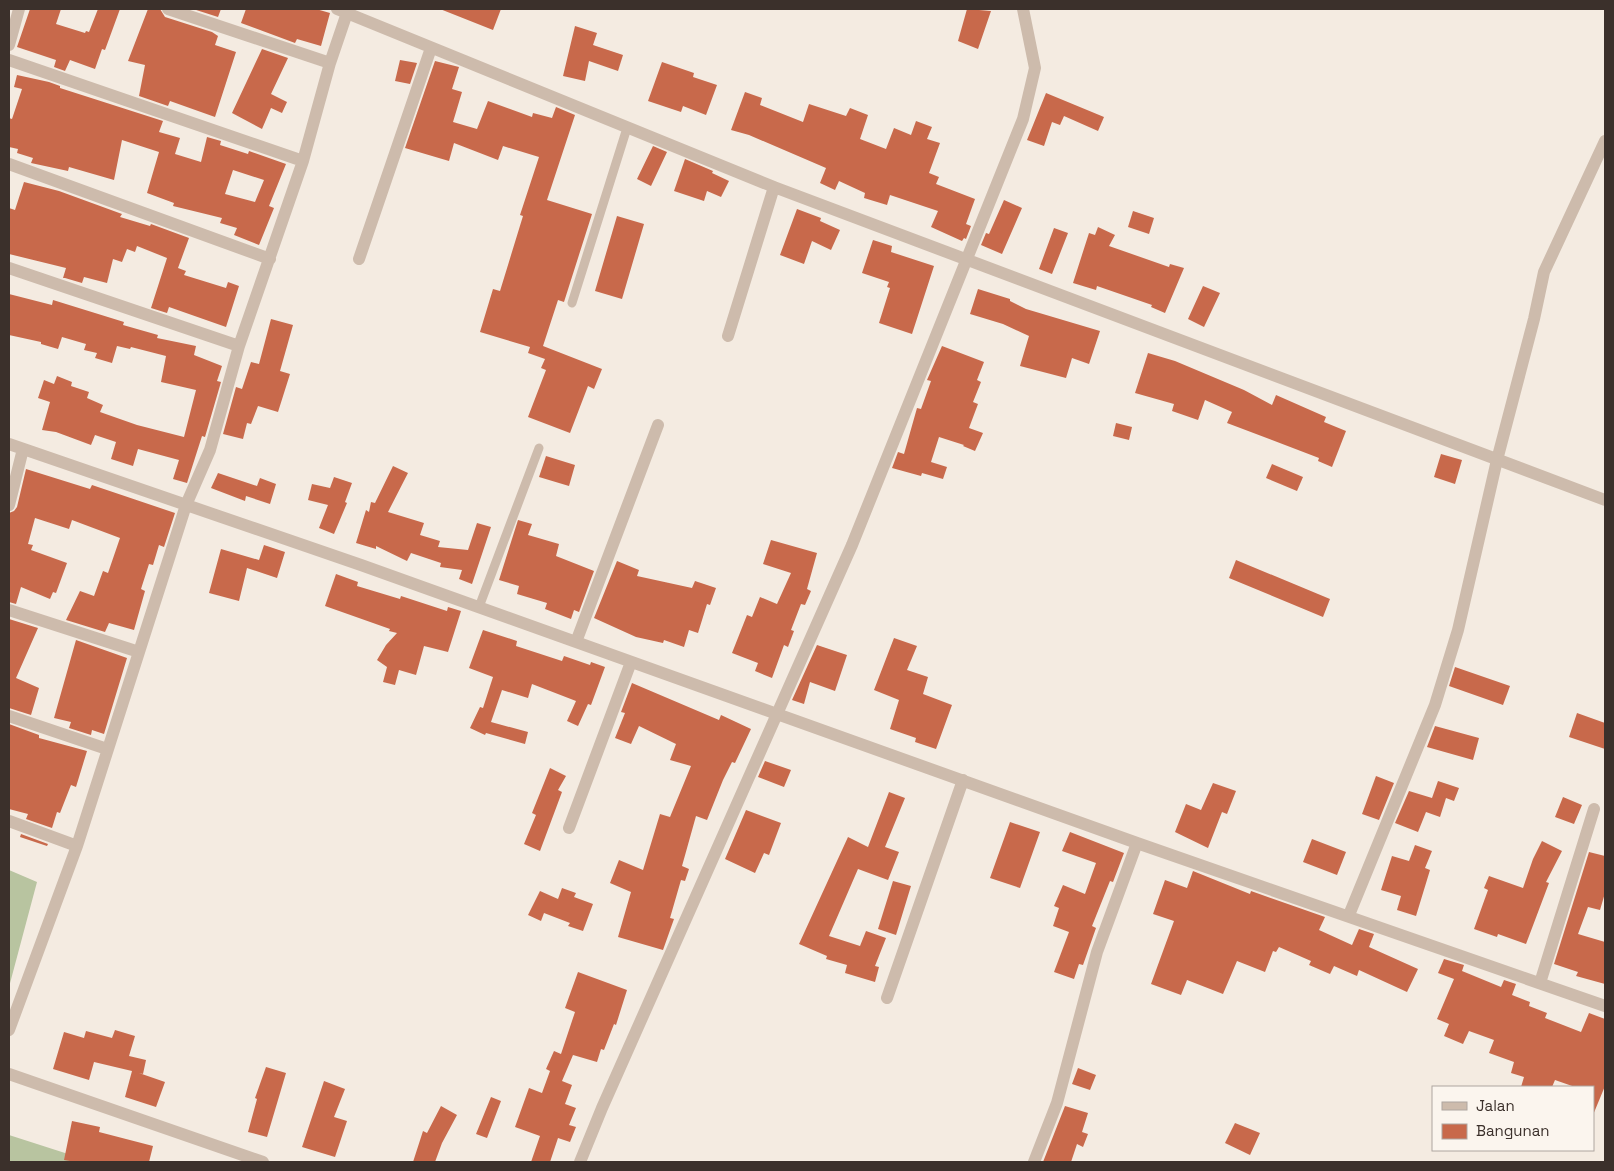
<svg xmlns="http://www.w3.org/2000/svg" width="1614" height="1171" font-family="'Space Grotesk',sans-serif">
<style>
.green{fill:#b8c4a0}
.building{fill:#c8694b;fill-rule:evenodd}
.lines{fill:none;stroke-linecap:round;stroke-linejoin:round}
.service{stroke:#cdbbac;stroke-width:9}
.minor{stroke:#cdbbac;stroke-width:12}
</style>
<rect width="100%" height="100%" fill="#f4ebe1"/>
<!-- green -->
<path class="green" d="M9 870 37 882 9 987Z
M9 1135 93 1162H9Z"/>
<!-- building -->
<path class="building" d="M30 9H61L56 24 85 33 86 31 89 32 98 9H120L105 50 102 49 95 69 70 60 65 71 54 67 56 60 17 47Z
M148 9H160L165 17 212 32 218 36 215 45 236 52 215 117 170 101 168 106 139 96 145 65 128 61Z
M193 9H221L218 17Z
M246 9H316L330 13 321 46 297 39 295 43 241 23Z
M440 9H501L493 30Z
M967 9 991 11 978 49 958 41Z
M575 26 597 33 593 45 623 55 618 71 589 61 585 81 563 76Z
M262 49 288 58 271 94 287 102 282 113 271 108 262 129 232 113Z
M400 60 417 63 410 84 395 81Z
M435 61 459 67 452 89 462 92 453 122 477 129 488 101 532 117 533 113 552 118 556 107 575 115 547 200 592 214 564 302 558 300 543 346 602 369 594 389 588 386 570 433 528 417 546 370 541 368 545 359 528 353 530 347 480 332 493 289 500 291 523 216 520 215 539 157 503 146 498 160 454 143 449 161 405 148Z
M662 62 694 73 693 77 717 85 706 115 683 106 681 112 648 101Z
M17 75 49 82 60 86V88L163 121 159 132 180 138 175 154 201 162 207 137 221 141 220 145 248 154 249 151 286 164 269 206 274 208 259 245 234 235 237 228 220 223 222 218 173 206 174 203 147 193 159 152 122 140 114 180 69 167 68 171 31 163 33 158 17 153 18 149 9 147V118L12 119 22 89 14 87ZM233 170 264 180 255 202 225 194Z
M745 92 762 98 760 105 803 122 809 104 846 116 850 108 868 115 860 139 886 149 894 128 911 135 916 121 932 127 927 139 940 143 929 173 939 177 936 184 975 199 966 224 971 226 966 239 964 238 962 241 931 227 938 211 890 195 887 205 864 198 865 193 839 181 835 190 820 183 826 168 749 135 731 130Z
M1046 93 1104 117 1098 131 1064 116 1060 125 1052 122 1044 146 1027 140Z
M653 146 667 152 651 186 637 179Z
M685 159 713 171 712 173 729 181 721 197 707 191 704 201 674 191Z
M24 182 59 191 122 214 120 217 150 226 151 224 189 238 178 268 186 271 184 275 226 288 228 282 239 286 226 327 169 307 167 313 151 308 167 258 137 246 135 252 127 249 122 262 113 259 107 283 84 277 82 283 65 278H63L66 268 9 254V208L15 210Z
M1004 200 1022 208 1002 254 981 245 986 233 989 234Z
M797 209 821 218 820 221 840 230 831 250 812 241 804 264 780 255Z
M1133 211 1154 218 1149 234 1128 227Z
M617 216 644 224 622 299 595 291Z
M1098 227 1115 235 1109 246 1169 267 1170 264 1184 268 1165 313 1151 307 1152 305 1097 286 1096 290 1073 283 1089 233 1095 235Z
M1054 228 1068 233 1052 274 1039 269Z
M873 240 892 246 891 252 934 266 912 334 879 323 890 288 887 287 889 282 862 273Z
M1203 286 1220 293 1204 327 1188 319Z
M978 289 1010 299V301L1026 309 1100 331 1089 364 1072 358 1066 378 1020 366 1029 336 1003 324 970 314Z
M9 294 52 305 53 300 124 322 123 325 158 335 157 338 196 346 194 355 222 366 217 381 221 382 205 437 202 436 187 483 173 479 179 460 138 449 133 466 111 459 116 442 95 435 91 445 56 432 42 430 50 402 38 398 44 380 54 384 57 376 72 382 71 386 89 392 87 398 103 405 100 412 137 425 184 437 196 390 161 382 166 356 131 347 130 349 117 346 112 363 95 358 97 353 84 350 86 344 62 337 58 349 41 344V342L9 335Z
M271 319 293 325 280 371 290 374 278 412 258 406 251 424 247 423 243 439 223 434 236 387 242 389 251 362 259 364Z
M942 346 984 362 977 380 981 382 973 402 978 404 969 428 983 433 975 451 963 446 964 445 939 437 931 462 947 467 943 479 922 473 921 476 892 468 898 452 904 454 917 408 921 409 931 381 927 380Z
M1148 353 1175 361 1244 390 1272 405 1276 395 1326 417 1324 422 1346 431 1332 467 1318 461 1319 458 1227 423 1232 412 1205 400 1198 420 1172 411 1174 404 1135 393Z
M1116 423 1132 427 1129 440 1113 436Z
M1441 454 1462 460 1455 484 1434 477Z
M546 456 575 465 569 486 539 477Z
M1272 464 1303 477 1297 491 1266 478Z
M393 466 408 473 388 512 424 523 420 535 440 541 438 547 468 550 477 523 491 527 472 584 459 579 462 570 440 567 441 563 411 553 407 561 376 546V549L356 543 366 510 369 512 371 502 375 503Z
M26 469 90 489 92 485 175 513 164 547 159 545 153 565 149 564 141 589 145 591 134 630 109 623 105 632 66 620 80 591 94 596 103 571 108 573 120 538 72 520 69 529 35 518 28 544 33 545 31 550 67 563 56 593 53 592 50 599 21 587 16 604 9 602V513L14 511 17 507Z
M218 473 257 486 260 478 276 484 270 504 246 496 245 501 211 488Z
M334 477 352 483 345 502 347 503 334 534 319 528 328 505 308 500 312 484 330 488Z
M518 520 532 524 528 535 559 544 556 556 594 571 579 612 574 610 571 619 545 609 547 603 517 594 519 586 499 580Z
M771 540 817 553 807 589 811 591 805 605 801 604 791 630 794 631 788 647 784 645 772 678 755 671 758 663 732 653 747 615 752 617 760 597 777 604 791 573 763 564Z
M264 545 285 552 277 578 247 568 239 601 209 593 221 549 259 560Z
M1236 560 1330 599 1323 617 1229 578Z
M617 561 639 570 637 576 692 588 695 581 716 588 710 605 707 604 698 633 689 630 684 647 664 640 663 643 636 637 594 618Z
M336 574 358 582 357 586 400 599 401 596 447 611 448 607 461 611 448 652 424 646 416 675 399 670 395 685 383 682 387 667 377 660 386 645 397 633 389 631 390 629 325 606Z
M9 619 38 628 16 678 39 688 31 715 9 708Z
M483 630 517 641 516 646 562 661 564 656 590 665 591 662 605 667 591 705 588 704 578 726 567 721 576 701 532 684 528 698 502 690 491 722 528 732 525 744 486 733 485 735 470 728 480 707 483 708 493 677 469 668Z
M894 638 917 646 907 670 928 677 923 694 952 705 936 749 915 742 916 738 890 729 899 700 874 690Z
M76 640 127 658 104 734 92 730 91 735 69 728 71 722 54 718Z
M817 645 847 655 835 691 810 682 804 704 792 700Z
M1455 667 1510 686 1503 705 1449 686Z
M632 683 719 720 721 715 751 729 735 763 732 762 723 780 707 820 696 816 682 866 689 869 685 881 681 880 670 918 674 919 663 950 618 937 631 892 610 883 619 860 643 870 660 814 670 817 691 766 670 760 676 744 639 726 631 744 615 738 625 713 621 712Z
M1577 713 1605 723V749L1569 737Z
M9 724 39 735V738L87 751 76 787 71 785 60 813 57 812 52 828 26 819 28 814 9 809Z
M1435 726 1479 738 1473 760 1427 747Z
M765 761 791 770 784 787 758 777Z
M550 768 566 776 558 790 562 792 540 851 524 844 536 815 532 813Z
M1376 776 1394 783 1379 820 1362 814Z
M1438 781 1459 788 1454 801 1446 798 1440 817 1426 812 1418 832 1395 823 1409 791 1432 798Z
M1213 783 1236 791 1227 814 1222 812 1208 848 1175 832 1186 804 1201 810Z
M889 792 905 798 885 847 899 852 888 880 858 869 829 936 860 946 866 931 886 938 875 966 879 967 875 982 845 973 847 965 826 959 827 956 799 944 848 837 868 847Z
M1563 797 1582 805 1574 824 1555 817Z
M746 810 781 823 769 855 764 853 755 873 725 859Z
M1010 822 1040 832 1020 888 990 878Z
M1070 832 1124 853 1113 882 1110 881 1092 926 1096 928 1083 965 1079 964 1074 979 1054 972 1069 932 1053 926 1059 908 1054 906 1063 885 1085 894 1096 863 1062 851Z
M21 834 48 844 47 846 20 837Z
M1312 839 1346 852 1337 875 1303 862Z
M1542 841 1562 851 1546 882 1549 883 1526 944 1498 934 1497 937 1474 929 1488 890 1484 888 1489 876 1523 888 1533 859Z
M1415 845 1432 851 1425 868 1430 870 1416 916 1397 910 1401 896 1381 890 1392 856 1409 861Z
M1589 852 1605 856V893L1600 910 1588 907 1578 934 1605 942V984L1576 976 1578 972 1554 964Z
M1193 871 1250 894 1251 891 1325 917 1319 930 1352 945 1359 929 1374 934 1369 947 1418 969 1407 992 1359 970 1357 976 1334 966 1330 974 1309 965 1311 961 1279 947 1276 952 1273 951 1265 972 1237 961 1223 994 1187 980 1181 995 1151 984 1174 921 1153 914 1165 880 1187 888Z
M893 881 911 886 896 935 878 929Z
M562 888 576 893 574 897 593 904 583 931 568 926 570 923 544 913 541 921 528 915 540 891 558 899Z
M1444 959 1464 965 1462 971 1501 987 1504 980 1516 984 1512 995 1530 1002 1529 1006 1547 1013 1545 1018 1581 1032 1589 1013 1605 1019V1086L1593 1115V1087H1575L1555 1080 1552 1087H1521L1524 1077 1511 1073 1514 1062 1489 1053 1494 1040 1469 1031 1463 1044 1444 1036 1449 1024 1437 1019 1454 979 1438 973Z
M578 972 627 990 616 1025 614 1024 604 1050 601 1049 597 1062 573 1055 562 1081 572 1085 565 1104 576 1108 569 1125 576 1127 570 1142 558 1138 550 1162H531L540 1136 515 1127 529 1088 542 1093 550 1071 546 1069 554 1051 561 1054 575 1012 565 1008Z
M115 1030 135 1036 129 1056 146 1060 143 1074 139 1073 165 1082 156 1107 125 1097 132 1071 94 1062 89 1080 53 1069 64 1032 84 1038 86 1031 112 1038Z
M266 1067 286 1073 267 1137 248 1132 257 1099 255 1098Z
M1078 1068 1096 1075 1090 1090 1072 1084Z
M324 1081 345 1089 334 1117 347 1121 335 1157 302 1147Z
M491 1097 501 1101 487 1138 476 1134Z
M441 1106 457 1115 442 1143 435 1162H413L423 1131 427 1133Z
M1065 1106 1088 1113 1082 1132 1088 1134 1083 1147 1077 1144 1071 1162H1043Z
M72 1121 100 1127 99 1132 153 1146 149 1162H76L64 1160Z
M1235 1123 1260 1133 1250 1155 1225 1143Z"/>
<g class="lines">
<!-- service -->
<path class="service" d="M572 303 627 128
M479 607 539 448"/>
<!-- minor -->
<path class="minor" d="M168 9 330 63
M337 9 774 187 1605 500
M9 45 19 9
M9 60 303 161
M9 164 270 259
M359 259 431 48
M9 268 239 346 210 450 186 505 77 846 9 1030
M728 336 774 187
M239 346 303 161 330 63 347 13
M9 444 361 565 1137 843 1605 1006
M9 505 23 449
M9 610 139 652
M576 642 658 425
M9 716 107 749
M9 821 77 846
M569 828 631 662
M1349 915 1435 705 1458 630 1497 460 1534 319 1544 272 1605 141
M1540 983 1594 809
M887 998 963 780
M9 1074 263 1162
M580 1162 602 1108 852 545 1023 119 1035 68 1023 9
M1034 1162 1057 1103 1097 952 1137 843"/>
</g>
<!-- border -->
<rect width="1614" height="1171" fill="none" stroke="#3b302b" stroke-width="20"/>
<!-- legend -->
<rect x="1432" y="1086" width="162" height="65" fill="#fbf5ee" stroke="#aea6a0"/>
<rect x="1442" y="1102" width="25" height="8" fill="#cdbbac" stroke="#aea6a0"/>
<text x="1476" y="1111" font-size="15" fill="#3b302b">Jalan</text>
<rect x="1442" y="1124" width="25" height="15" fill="#c8694b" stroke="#aea6a0"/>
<text x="1476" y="1136" font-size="15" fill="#3b302b">Bangunan</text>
</svg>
